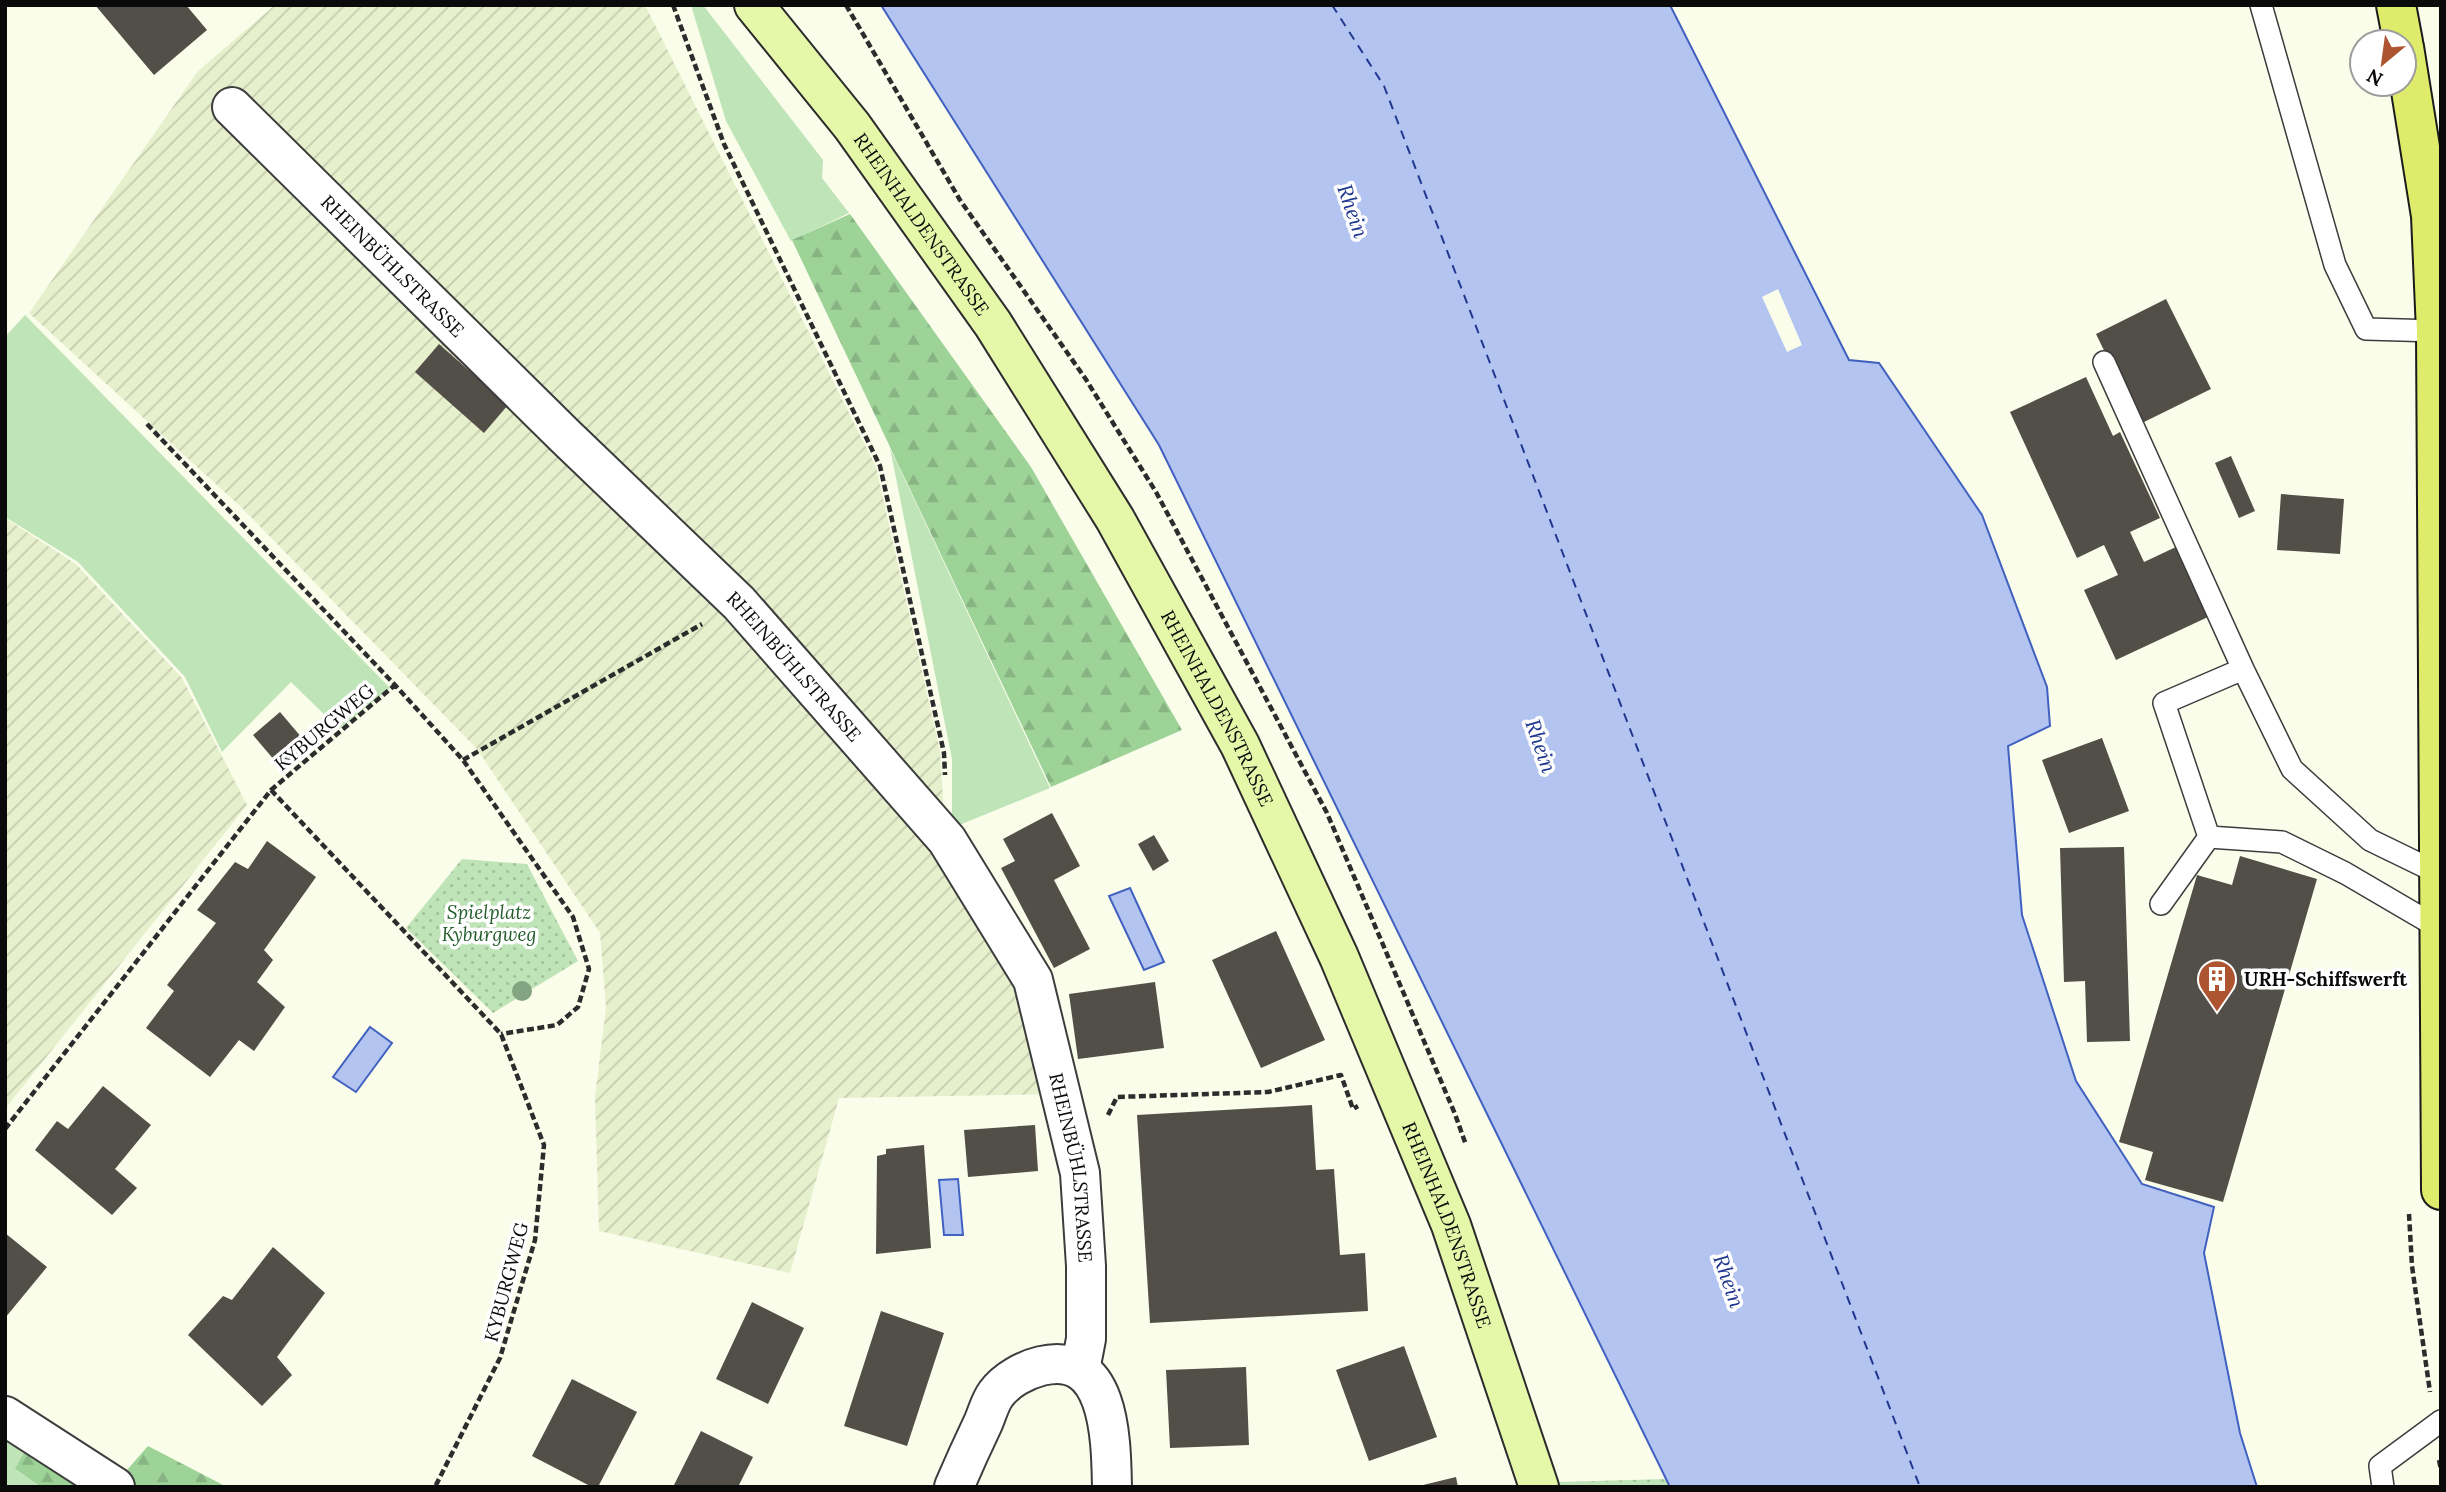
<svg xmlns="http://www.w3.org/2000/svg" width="2446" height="1492" font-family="Lora,serif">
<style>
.farmland{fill:url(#farmland-furrows)}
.grass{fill:#bfe4b7}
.forest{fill:url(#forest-firs)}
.park{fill:url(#park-dots)}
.water{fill:#b3c4f0;stroke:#4161c0;stroke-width:2}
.pier{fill:#fafdea}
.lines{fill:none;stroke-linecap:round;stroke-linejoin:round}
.ferry{stroke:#203890;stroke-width:2;stroke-dasharray:9 7;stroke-linecap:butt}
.building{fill:#524f48}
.service-casing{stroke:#3d3d3d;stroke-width:24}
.minor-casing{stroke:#3d3d3d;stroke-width:42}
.secondary-casing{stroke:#2c2c2c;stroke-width:42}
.primary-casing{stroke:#1b1b1b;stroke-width:42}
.path{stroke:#2c2c2c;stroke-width:4.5;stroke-dasharray:7 3.5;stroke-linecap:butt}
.service{stroke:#fff;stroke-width:21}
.minor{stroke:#fff;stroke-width:38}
.secondary{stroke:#e5f8aa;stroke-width:38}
.primary{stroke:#dfec6b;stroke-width:38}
.tree{fill:#83a480}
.labels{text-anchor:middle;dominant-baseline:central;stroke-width:7;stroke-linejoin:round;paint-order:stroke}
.street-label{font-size:19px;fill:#0a0a0a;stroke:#fff}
.park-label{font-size:19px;font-style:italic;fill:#215c2a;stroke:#fff}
.poi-label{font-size:19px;font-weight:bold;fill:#0a0a0a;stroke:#fff;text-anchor:start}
.water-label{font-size:21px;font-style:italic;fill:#203890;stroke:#fff}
</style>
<defs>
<pattern id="farmland-furrows" width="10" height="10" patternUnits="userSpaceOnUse" patternTransform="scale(1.75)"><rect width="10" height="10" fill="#e7f0cd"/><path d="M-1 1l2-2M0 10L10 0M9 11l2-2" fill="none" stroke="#c5ccaf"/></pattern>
<pattern id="forest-firs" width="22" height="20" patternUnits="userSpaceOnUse" patternTransform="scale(1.75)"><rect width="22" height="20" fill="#9ed398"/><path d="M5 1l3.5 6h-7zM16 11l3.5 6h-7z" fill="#87b482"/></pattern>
<pattern id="park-dots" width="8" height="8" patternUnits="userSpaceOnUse" patternTransform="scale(1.75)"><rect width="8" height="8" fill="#bfe4b7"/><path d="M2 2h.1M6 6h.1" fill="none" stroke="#a3c29c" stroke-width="1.8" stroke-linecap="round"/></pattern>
</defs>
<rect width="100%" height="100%" fill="#fafdea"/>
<!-- farmland -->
<path class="farmland" d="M275 5H645L876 467 940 751 945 832 1030 982 1058 1094 839 1098 790 1273 599 1231 595 1097 606 1007 600 933 477 749 242 508 29 313 198 71Z
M5 518 76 564 182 678 247 805 5 1109Z"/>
<!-- grass -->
<path class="grass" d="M691 5H703L823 160 822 178 849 213 791 241 726 121Z
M25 315 390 688 339 729 291 682 222 752 185 677 78 562 5 517V337Z
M890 448 1050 788 952 828V759Z
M5 1431 27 1445 16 1470 41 1487H5Z"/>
<!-- forest -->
<path class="forest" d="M850 214 1031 467 1182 730 1051 787 792 240Z
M28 1445 94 1487H41L15 1469Z
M148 1446 227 1487H112Z"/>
<!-- park -->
<path class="park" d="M462 859 527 864 578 961 493 1013 406 928Z
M1667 1479 1670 1487H1559L1558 1482Z"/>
<!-- water -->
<path class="water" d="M881 5H1670L1849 360 1879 363 1982 515 2047 687 2050 726 2008 746 2022 915 2076 1081 2142 1184 2214 1207 2204 1253 2240 1433 2257 1487H1670L1159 445Z
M1130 888 1164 962 1144 970 1109 896Z
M370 1027 392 1043 356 1092 333 1077Z
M958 1179 963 1235H944L939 1180Z"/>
<!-- pier -->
<path class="pier" d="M1778 289 1802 345 1787 352 1762 297Z"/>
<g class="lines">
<!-- ferry -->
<path class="ferry" d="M1332 5 1384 86 1920 1487"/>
</g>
<!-- building -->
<path class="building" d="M95 5H186L207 30 154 75Z
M2166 299 2211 389 2140 424 2096 334Z
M439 344 508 405 484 433 415 372Z
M2086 377 2113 436 2120 432 2160 518 2130 532 2144 562 2176 547 2208 617 2116 660 2084 590 2118 575 2104 545 2077 558 2010 412Z
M2231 456 2255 511 2239 518 2215 463Z
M2281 494 2344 499 2340 554 2277 550Z
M280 712 308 745 281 768 253 735Z
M2102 738 2129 811 2069 833 2042 760Z
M1052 813 1080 866 1054 880 1090 949 1054 968 1001 868 1015 861 1003 839Z
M1154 835 1169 861 1153 871 1138 844Z
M267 841 316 877 264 950 273 960 257 982 285 1007 254 1051 239 1040 210 1077 146 1028 174 991 167 985 216 923 197 910 235 862 248 869Z
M2124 847 2130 1041 2087 1042 2085 981 2064 982 2060 848Z
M2240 856 2317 879 2223 1202 2145 1180 2153 1152 2119 1142 2197 875 2232 885Z
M1276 931 1325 1040 1261 1068 1212 960Z
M1155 982 1164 1048 1078 1059 1069 994Z
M103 1086 151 1125 115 1169 137 1188 112 1215 35 1150 57 1121 68 1129Z
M1312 1105 1316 1170 1334 1169 1340 1255 1365 1253 1368 1311 1150 1323 1137 1115Z
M1035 1125 1038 1171 968 1177 964 1130Z
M924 1145 931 1248 876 1254 877 1156 886 1154V1149Z
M5 1233 47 1267 5 1318Z
M273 1247 325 1293 277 1357 292 1375 262 1406 188 1335 223 1296 232 1300Z
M752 1302 804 1328 768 1404 716 1379Z
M881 1311 944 1333 907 1446 844 1426Z
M1404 1346 1437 1437 1369 1461 1336 1370Z
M1246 1367 1249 1445 1170 1448 1166 1370Z
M572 1379 637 1412 598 1487H592L532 1456Z
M701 1431 753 1457 738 1487H673Z
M1456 1477 1458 1487H1420L1419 1486Z"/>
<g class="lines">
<defs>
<path id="service" d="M2261 5 2335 265 2366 329 2436 331
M2104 362 2243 669 2292 769 2370 840 2440 874
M2209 837 2164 703 2243 669
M2161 904 2209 837 2282 842 2345 873 2439 928
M2383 1487 2380 1466 2441 1421"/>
<g id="minor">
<path id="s1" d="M232 107 565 436 739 603 947 840 1033 980 1080 1173 1086 1266V1339L1080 1370"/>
<path d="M5 1416 115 1487"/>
<path d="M954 1487C963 1466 973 1444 983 1423 987 1414 990 1402 996 1394 1006 1380 1025 1370 1041 1366 1111 1349 1111 1441 1112 1487"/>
</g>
<g id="secondary">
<path id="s2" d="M754 5 852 126 993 324 1115 519 1240 745 1339 957 1451 1225 1539 1487"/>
</g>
<path id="primary" d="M2396 5 2403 42
M2404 47 2431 216 2436 331 2441 1190"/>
</defs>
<!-- service casing -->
<use href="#service" class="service-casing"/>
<!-- minor casing -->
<use href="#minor" class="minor-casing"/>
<!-- secondary casing -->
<use href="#secondary" class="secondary-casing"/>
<!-- primary casing -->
<use href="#primary" class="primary-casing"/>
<!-- path -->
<path class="path" d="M673 5 724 144 880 466 944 753 945 775
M846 5 960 200 1085 378 1156 492 1327 813 1455 1114 1466 1145
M147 424 395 685 463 760 573 917 589 969 578 1007 557 1025 501 1034
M463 760 702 624
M271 790 501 1034 544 1145 535 1240 500 1358 435 1487
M1108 1115 1117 1097 1268 1092 1341 1075 1353 1109 1358 1106
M5 1129 271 790 395 685
M2409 1214 2412 1266 2430 1392
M2439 1460 2441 1470"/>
<!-- service -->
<use href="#service" class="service"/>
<!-- minor -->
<use href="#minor" class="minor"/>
<!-- secondary -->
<use href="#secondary" class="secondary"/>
<!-- primary -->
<use href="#primary" class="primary"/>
</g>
<!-- trees -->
<circle class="tree" cx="522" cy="991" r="10"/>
<!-- icons -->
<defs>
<symbol id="building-pin" viewBox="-11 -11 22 30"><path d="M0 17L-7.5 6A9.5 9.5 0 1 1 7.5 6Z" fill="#ad5530" stroke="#fff"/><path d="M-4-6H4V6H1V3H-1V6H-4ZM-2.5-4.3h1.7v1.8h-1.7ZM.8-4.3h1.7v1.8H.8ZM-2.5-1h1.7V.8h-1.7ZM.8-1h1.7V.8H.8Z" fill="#fff"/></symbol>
</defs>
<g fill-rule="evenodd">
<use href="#building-pin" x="2195" y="957" width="44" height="60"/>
</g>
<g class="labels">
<!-- street labels -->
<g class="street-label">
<text stroke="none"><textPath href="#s2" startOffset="276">RHEINHALDENSTRASSE</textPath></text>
<text stroke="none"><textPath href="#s1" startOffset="226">RHEINBÜHLSTRASSE</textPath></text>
<text stroke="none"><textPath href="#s1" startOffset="793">RHEINBÜHLSTRASSE</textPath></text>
<text stroke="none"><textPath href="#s2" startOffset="844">RHEINHALDENSTRASSE</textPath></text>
<text transform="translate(324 727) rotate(-40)">KYBURGWEG</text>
<text stroke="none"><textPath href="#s1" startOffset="1381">RHEINBÜHLSTRASSE</textPath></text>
<text stroke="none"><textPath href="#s2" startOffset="1410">RHEINHALDENSTRASSE</textPath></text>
<text transform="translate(506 1282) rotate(-75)">KYBURGWEG</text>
</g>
<!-- park labels -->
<g class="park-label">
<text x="489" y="912">Spielplatz<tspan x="489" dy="22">Kyburgweg</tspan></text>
</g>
<!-- poi labels -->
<g class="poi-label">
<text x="2244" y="979">URH-Schiffswerft</text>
</g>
<!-- water labels -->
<g class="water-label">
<text transform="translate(1353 211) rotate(71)">Rhein</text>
<text transform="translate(1541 746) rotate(71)">Rhein</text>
<text transform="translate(1729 1281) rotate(71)">Rhein</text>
</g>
</g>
<!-- border -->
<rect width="2446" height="1492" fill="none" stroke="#0a0a0a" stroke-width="14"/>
<!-- north arrow -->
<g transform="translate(2383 63) rotate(209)"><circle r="33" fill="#ffffff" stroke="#9d9d9d" stroke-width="2"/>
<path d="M0-5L12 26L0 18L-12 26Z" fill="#ad5530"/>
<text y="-10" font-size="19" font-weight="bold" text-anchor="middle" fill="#0a0a0a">N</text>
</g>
</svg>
